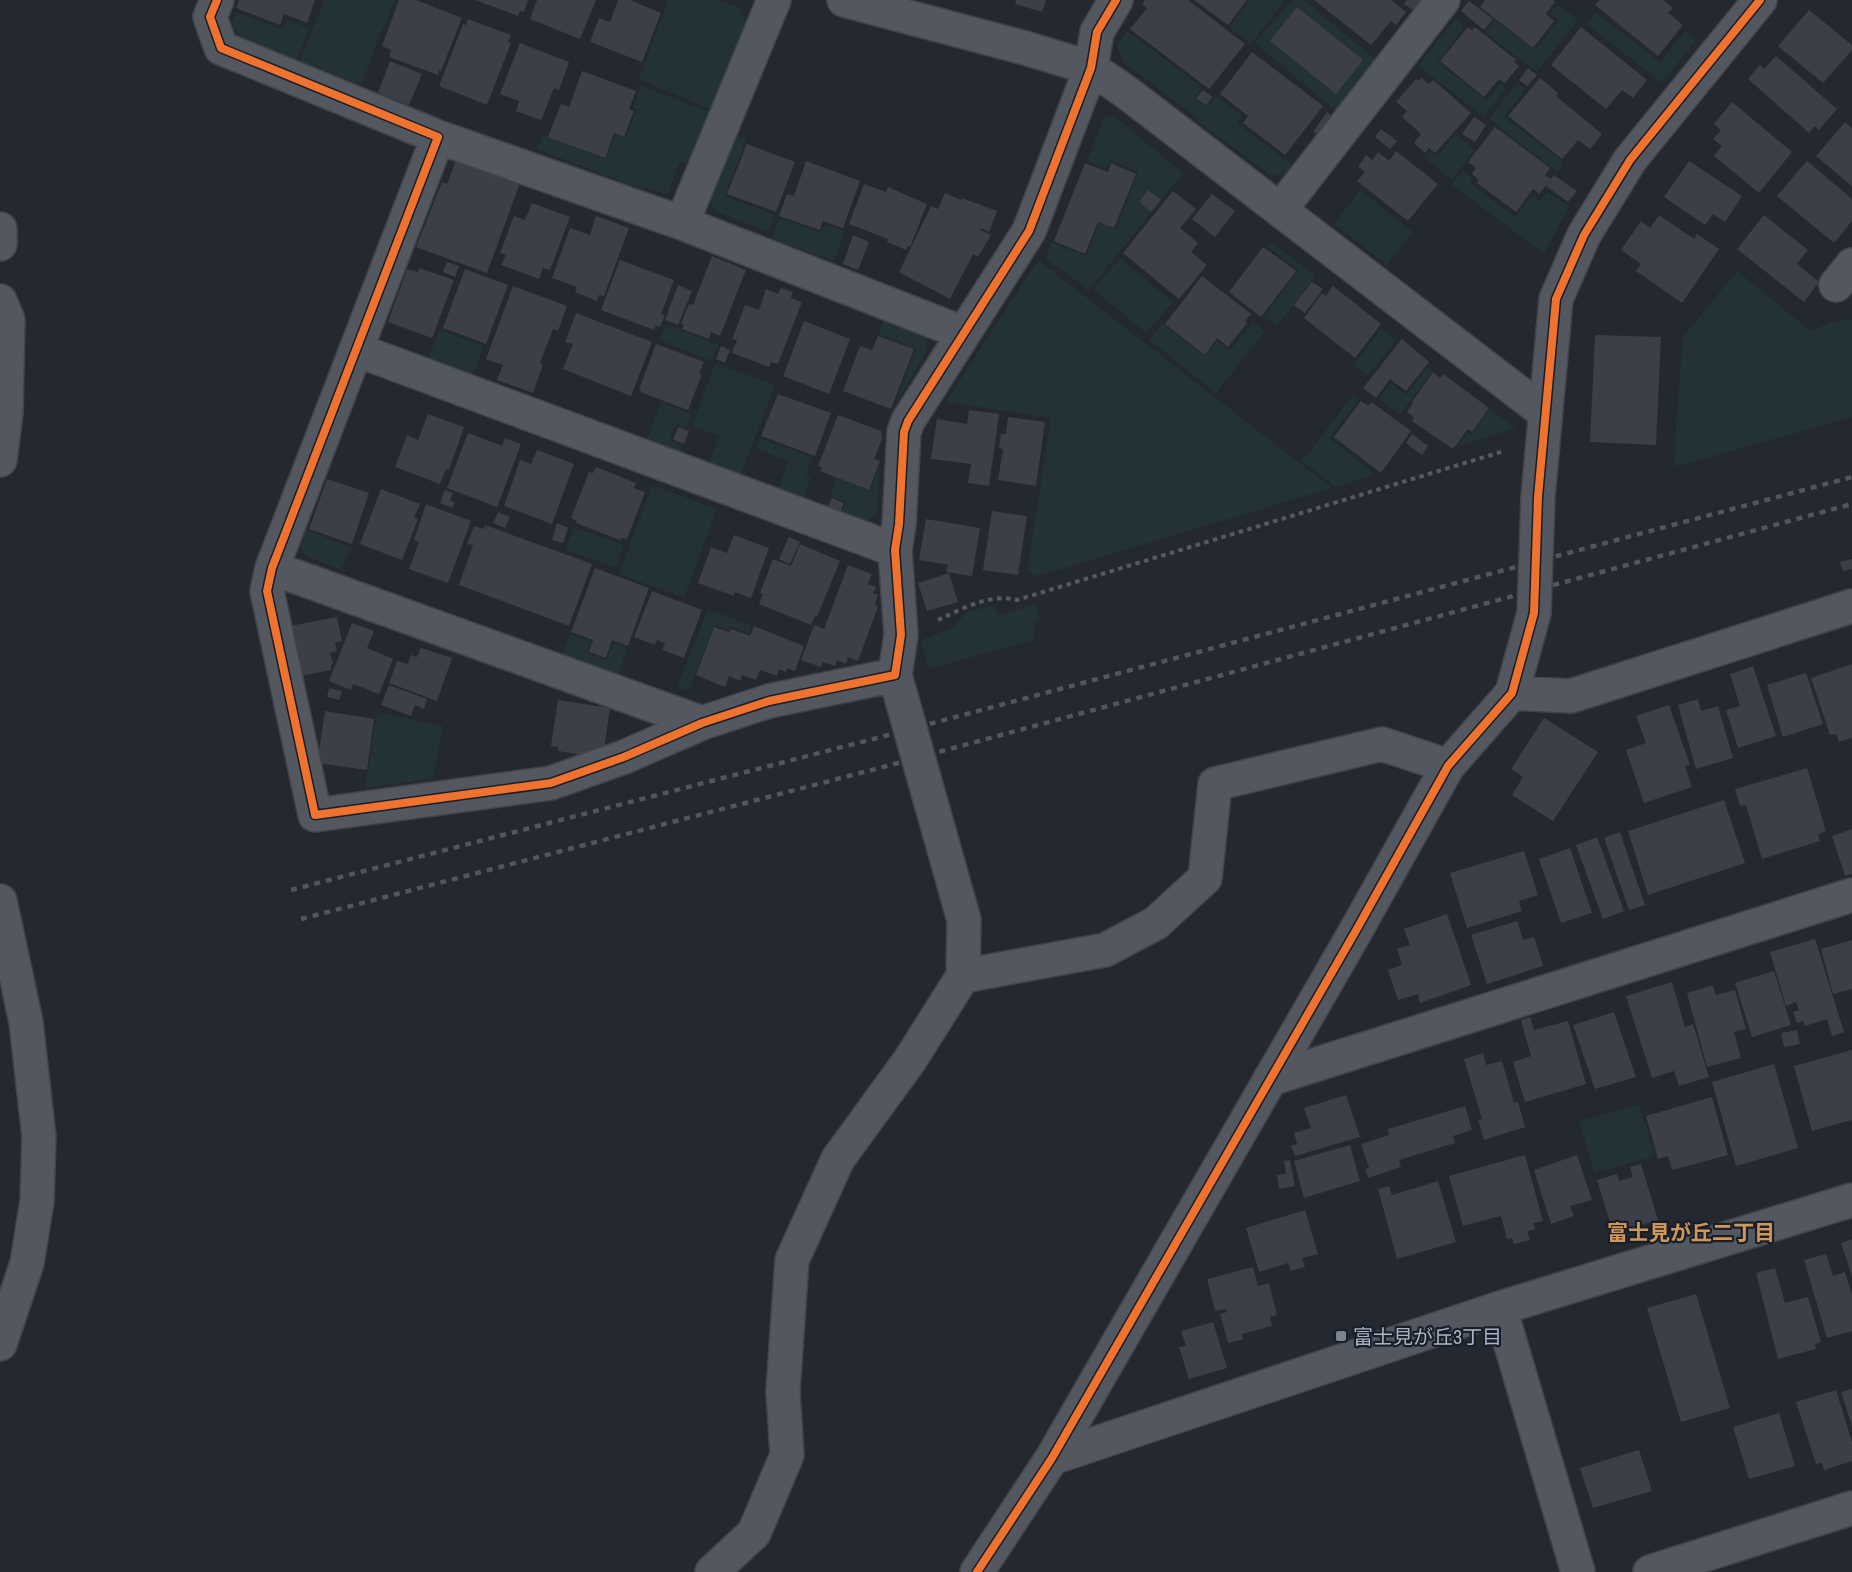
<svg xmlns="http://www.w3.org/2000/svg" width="1852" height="1572" font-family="'Archivo Narrow','Noto Sans JP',sans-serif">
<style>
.green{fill:#223236}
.building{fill:#3c3f47}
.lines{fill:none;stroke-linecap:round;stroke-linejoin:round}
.minor-casing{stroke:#404349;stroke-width:36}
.path{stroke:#565b62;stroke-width:4;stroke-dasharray:4.5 4.5;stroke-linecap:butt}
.minor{stroke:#53575f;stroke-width:33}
.rail{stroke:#52565c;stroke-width:4.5;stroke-dasharray:6 6;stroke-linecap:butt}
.cycleway-casing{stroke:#181e2a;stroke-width:11}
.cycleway{stroke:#ef722f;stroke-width:8}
.poi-dot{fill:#7c8290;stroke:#181e2a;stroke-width:2}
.labels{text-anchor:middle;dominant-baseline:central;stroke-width:4.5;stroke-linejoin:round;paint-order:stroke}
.poi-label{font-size:20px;fill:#acb3c3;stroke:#181e2a;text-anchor:start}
.neighbourhood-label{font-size:21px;font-weight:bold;fill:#d19759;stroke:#181e2a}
</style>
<rect width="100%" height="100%" fill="#242830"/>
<!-- green -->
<path class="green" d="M324 0H394L361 85 300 61Z
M668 0H716L739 7 746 24 714 111 639 79Z
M1250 0H1285L1251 44 1229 27Z
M1292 0H1304L1379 62 1337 112 1255 43Z
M1557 4 1578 20 1537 72 1485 33 1495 20 1535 50 1558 20 1550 13Z
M236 12 283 30 287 20 309 28 297 60 240 38 231 24Z
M1595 12 1660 62 1685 31 1696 40 1662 83 1586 24Z
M1455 19 1465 26 1438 62 1486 100 1500 83 1506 88 1484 117 1418 66Z
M1127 31 1202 87 1195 98 1208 107 1216 96 1242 115 1237 123 1295 166 1290 173 1271 176 1197 121 1199 119 1123 62 1117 45Z
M1517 82 1526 89 1504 117 1565 163 1557 172 1489 119Z
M641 86 712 113 692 166 680 162 667 195 645 187 644 190 537 149 543 135 605 159 615 134 626 138 636 110 633 108Z
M1113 115 1183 173 1089 290 1046 259 1051 242 1086 256 1099 223 1116 229 1138 172 1111 161 1106 169 1087 161 1104 117Z
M1455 134 1475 150 1452 180 1424 157 1430 151 1437 156Z
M735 135 747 139 725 196 775 215 768 232 714 211 709 200Z
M1463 171 1473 179 1470 183 1515 217 1532 196 1539 201 1547 192 1569 206 1544 254 1451 184Z
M1360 190 1413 232 1387 265 1334 224Z
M779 218 821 232 825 224 845 231 834 261 772 239Z
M1271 242 1316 276 1277 326 1264 316 1299 270 1267 246Z
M1120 258 1173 302 1146 333 1093 289Z
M1038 260 1332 488 1038 576 1027 571 1051 418 946 402Z
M1737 271 1811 331 1831 322 1852 319V417L1675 467 1676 425 1683 337Z
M883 320 925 334 927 351 893 408 916 348 879 334Z
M1253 322 1265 331 1216 393 1149 340 1162 323 1205 356 1217 341 1230 350Z
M666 324 719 345 712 361 659 340Z
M1382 328 1396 340 1368 376 1353 365Z
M440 329 484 347 473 376 428 359Z
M715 363 775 385 740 477 708 465 719 436 692 426Z
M1428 366 1433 371 1400 415 1379 399 1391 383 1406 395Z
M1354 394 1360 399 1329 438 1375 474 1336 487 1302 461Z
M661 402 692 414 686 428 676 424 670 440 682 446 680 452 647 440Z
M1489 409 1516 428 1457 447 1467 433 1471 435Z
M759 438 813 457 806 475 811 477 802 502 778 490 788 461 756 449Z
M880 464 877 514 862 524 840 516 846 502 830 496 837 478 870 491Z
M652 485 717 509 684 598 619 574Z
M574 527 624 545 615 568 565 549Z
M305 529 351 548 341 570 304 555 299 543Z
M1035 604 1040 618 1036 619 1034 640 928 669 921 640 952 628 967 612 994 605 999 616Z
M708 609 752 626 749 634 730 626 728 630 714 625 689 691 677 687Z
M570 634 591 642 587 653 606 660 614 642 628 648 616 680 560 658Z
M377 712 443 726 433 779 365 788Z
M1639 1104 1655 1156 1594 1173 1579 1121Z"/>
<!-- building -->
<path class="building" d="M239 0H315L307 23 284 14 280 25 236 8Z
M399 0H416L462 18 441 71 439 70 438 75 389 57 391 50 382 46Z
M475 0H528L524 12 520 11 518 16Z
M537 0H596L580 39 530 19Z
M618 0H630L661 13 642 62 590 42 599 18 610 22Z
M1016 0H1046L1042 12 1015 4Z
M1145 0H1188L1245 44 1209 89 1130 29 1147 8 1142 4Z
M1194 0H1247L1228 25Z
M1314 0H1391L1406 12 1396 25 1391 21 1371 45Z
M1407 0H1425L1416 12 1404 4Z
M1485 0H1553L1555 2 1546 14 1554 21 1533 48 1480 7Z
M1600 0H1663L1673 8 1668 13 1683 25 1658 56 1595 5Z
M1469 1 1493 19 1484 30 1461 11Z
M1297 7 1363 60 1336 94 1270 41Z
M1809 10 1852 45V50L1823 83 1778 46Z
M468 19 511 35 508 42 511 43 487 105 439 86 463 24 466 25Z
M1468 27 1472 30 1475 27 1516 60 1514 62 1519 66 1505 83 1499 79 1484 97 1440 61Z
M1581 27 1647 80 1633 98 1622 90 1606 109 1551 65Z
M520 43 569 62 559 90 554 88 541 120 516 111 519 101 500 94Z
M1252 52 1323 106 1285 155 1243 123 1248 116 1220 94Z
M1776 56 1837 109 1819 130 1815 126 1809 133 1748 79 1760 65 1764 69Z
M390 61 422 74 409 105 378 93Z
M1528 68 1537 75 1527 86 1519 80Z
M582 71 636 91 629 109 634 111 624 137 614 133 605 158 548 137 561 104 569 107Z
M1422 78 1429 84 1433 80 1471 113 1435 153 1429 148 1425 153 1414 143 1421 134 1402 117 1407 111 1396 102 1416 79 1419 81Z
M1540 78 1558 93 1556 96 1602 134 1590 149 1578 140 1562 159 1508 116Z
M1203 90 1213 97 1206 105 1196 98Z
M1732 102 1792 152 1759 193 1714 156 1722 146 1713 139 1721 130 1714 124Z
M1327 112 1331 115 1319 135 1313 132Z
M1474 117 1486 125 1475 142 1462 134Z
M1845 122 1852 128V186L1816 156Z
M1495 127 1550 168 1545 175 1551 179 1539 194 1533 189 1516 212 1477 183 1479 180 1472 174 1476 168 1468 162Z
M1381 129 1397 141 1390 149 1375 137Z
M747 144 795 162 776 212 727 194Z
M1396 151 1438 184 1408 221 1357 181 1365 172 1358 167 1366 155 1372 160 1378 152 1389 161Z
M456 160 520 183 487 273 416 247 442 182 447 184Z
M806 161 860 181 843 228 823 221 820 230 779 216 787 194 794 196Z
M1689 161 1742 196 1725 222 1713 214 1705 225 1664 197Z
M1807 161 1852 199V221L1834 243 1777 196Z
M1085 163 1108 172 1111 163 1136 174 1114 228 1098 222 1085 254 1054 241Z
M1554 175 1577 191 1568 202 1546 186Z
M864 184 886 192 888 187 927 204 910 247 908 246 906 250 887 242 888 239 849 224Z
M1148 190 1161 200 1151 212 1139 202Z
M1173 191 1196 209 1180 228 1198 243 1191 252 1207 265 1179 299 1123 253Z
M945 193 961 200 962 198 997 211 989 232 981 228 980 230 991 235 978 257 973 254 950 299 899 272 931 206 938 209Z
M1212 194 1235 211 1215 237 1192 219Z
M532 203 570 217 550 270 543 268 539 279 501 265 506 255 500 253 514 216 525 220Z
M1659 215 1694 239 1697 234 1719 249 1682 303 1636 271 1641 264 1621 250 1641 221 1650 228Z
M1764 215 1808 250 1797 264 1819 282 1804 302 1737 249Z
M596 216 629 228 604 296 599 295 597 301 575 292 577 287 552 278 570 228 590 235Z
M853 235 869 242 858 270 843 264Z
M1263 247 1296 271 1261 317 1229 292Z
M712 256 746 270 720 336 711 332 709 339 682 329 684 325 681 324 689 304 693 305Z
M620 260 674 280 661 314 665 315 660 327 656 325 654 330 601 310Z
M447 262 459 266 455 277 443 272Z
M419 268 454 280 432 338 388 322 407 269 418 272Z
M465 269 508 285 486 344 443 328Z
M1202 276 1251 314 1245 321 1247 323 1228 347 1217 338 1205 355 1165 324Z
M1312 282 1323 289 1305 313 1294 305Z
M678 285 692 291 678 325 665 320Z
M513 286 567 306 558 331 553 329 540 363 543 365 533 393 497 380 503 365 486 359Z
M1333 286 1381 324 1355 358 1304 318 1322 293 1326 296Z
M781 288 793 292 791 298 802 302 778 364 771 362 769 367 732 353 737 340 732 339 745 305 759 310 766 289 778 294Z
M576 313 652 342 631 396 563 369 573 344 565 342Z
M804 321 850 339 829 394 783 376Z
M1595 335 1661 337 1656 445 1590 442Z
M878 336 914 349 891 409 843 391 860 346 872 350Z
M1402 339 1429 362 1406 391 1390 379 1376 398 1363 388Z
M656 344 704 362 699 373 702 374 688 410 640 392 641 390 639 389Z
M721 346 730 350 725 363 716 359Z
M1433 372 1440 378 1443 374 1489 408 1472 432 1468 429 1453 449 1412 421 1414 417 1407 412 1413 403 1412 402Z
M778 394 831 413 815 456 761 436Z
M1361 401 1368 406 1371 402 1411 431 1381 473 1334 437Z
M969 410 999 414 989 486 968 483 971 464 931 459 937 419 967 424Z
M428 414 464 427 449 470 446 469 440 484 395 467 407 435 418 440Z
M838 415 881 431 882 439 874 459 880 461 869 490 820 471 822 467 818 466Z
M1008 417 1045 422 1036 486 998 480 1003 449 999 448 1001 434H1006Z
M678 427 689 431 684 444 673 440Z
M468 433 502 446 505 438 521 444 497 507 447 488Z
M1412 434 1428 446 1422 455 1406 443Z
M537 450 574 464 552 524 504 506 520 460 531 464Z
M596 467 636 483 634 488 645 492 627 539 621 538 620 540 576 523 577 521 571 518 589 472 593 473Z
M327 479 369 493 352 544 309 529Z
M381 489 420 504 414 518 418 519 402 560 360 544Z
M445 490 453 493 450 500 455 503 452 508 440 503Z
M832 498 844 503 839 516 826 510Z
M426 504 471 521 448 583 409 569 419 542 414 540Z
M992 511 1027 516 1018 575 983 570Z
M498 512 510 517 505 528 493 523Z
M926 519 980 528 972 576 946 572 948 565 919 560Z
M557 523 568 528 563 543 552 540Z
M485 525 592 564 569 626 459 585 473 545 467 544 474 526 484 529Z
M734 535 769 548 751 598 735 592 734 596 698 583 711 547 727 553Z
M789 537 800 542 790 564 779 559Z
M800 544 840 561 817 617 815 616 811 625 759 604 763 594 760 593 773 559 791 566Z
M1852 559V569L1843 571 1840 562Z
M848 565 872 574 868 584 876 587 873 593 878 595 875 605 878 607 858 661 848 657 846 664 837 660 835 666 823 662 821 667 801 660 814 625 824 629Z
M595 568 649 588 628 646 612 640 606 658 589 652 593 640 571 632Z
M949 573 958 602 927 611 918 583Z
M652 591 702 610 684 658 662 650 665 643 657 640 655 645 634 637Z
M337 617 342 641 335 643 337 651 330 653 333 664 331 665V670L300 676 290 626Z
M352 623 374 631 367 648 393 659 379 694 353 684 351 690 329 681Z
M754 626 804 646 795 671 787 668 786 672 779 669 777 676 760 670 756 680 742 675 740 681 729 676 725 687 696 675 714 627 729 632 731 629 750 636Z
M421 648 452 658 437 701 389 683 397 661 408 664 411 655 417 657Z
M1852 664V738L1839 742 1836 734 1830 735 1811 678Z
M1753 666 1776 736 1738 748 1726 710 1740 706 1730 674Z
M1806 673 1823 724 1783 737 1767 685Z
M389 685 427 699 424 709 415 705 411 716 381 705Z
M329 688 342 691 339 700 327 697Z
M1698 699 1701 711 1718 706 1733 758 1696 769 1678 705Z
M558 700 610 708 604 750 590 756 558 751V747L551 746Z
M1669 705 1690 765 1685 766 1692 787 1644 803 1626 750 1646 743 1636 716Z
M325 711 374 719 367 770 317 763Z
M1544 718 1598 752 1553 821 1512 795 1523 777 1511 769Z
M1807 768 1826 831 1818 834 1820 841 1762 859 1746 805 1740 806 1735 789Z
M1724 800 1745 863 1648 895 1628 831Z
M1852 829V874L1845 876 1832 836Z
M1620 832 1645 905 1629 910 1604 838Z
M1597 837 1624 911 1603 919 1576 845Z
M1570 848 1592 913 1561 923 1539 859Z
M1524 851 1538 895 1519 901 1522 911 1467 928 1450 873Z
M1447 914 1471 985 1420 1003 1418 994 1398 1000 1388 970 1402 965 1397 949 1410 945 1404 929Z
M1517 921 1523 940 1534 937 1543 966 1487 984 1471 935Z
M1815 939 1844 1032 1832 1036 1827 1019 1805 1026 1803 1021 1797 1023 1793 1012 1799 1010 1796 1002 1786 1006 1770 952Z
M1852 940V989L1833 994 1821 949Z
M1774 971 1791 1025 1752 1037 1735 983Z
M1672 982 1685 1027 1693 1024 1709 1077 1679 1086 1674 1071 1652 1078 1626 996Z
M1713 985 1716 995 1735 990 1746 1029 1734 1032 1741 1058 1707 1067 1687 993Z
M1614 1012 1636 1077 1595 1089 1573 1025Z
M1530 1017 1534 1030 1568 1021 1586 1084 1525 1102 1513 1062 1531 1056 1521 1020Z
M1797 1030 1800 1044 1784 1047 1781 1033Z
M1852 1050V1120L1812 1131 1794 1066Z
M1483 1053 1486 1065 1502 1061 1514 1103 1518 1102 1525 1127 1484 1140 1478 1120 1482 1119 1464 1059Z
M1774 1064 1798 1148 1736 1166 1712 1082Z
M1346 1095 1360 1137 1295 1156 1291 1146 1297 1144 1294 1133 1311 1128 1304 1108Z
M1712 1097 1728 1155 1672 1170 1668 1156 1658 1159 1646 1116Z
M1465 1106 1472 1130 1453 1136 1455 1143 1399 1160 1401 1167 1368 1178 1365 1169 1369 1168 1361 1144 1389 1135 1388 1129Z
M1350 1145 1360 1181 1304 1198 1294 1161Z
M1525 1155 1543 1221 1533 1223 1535 1229 1527 1231 1530 1240 1514 1244 1512 1238 1507 1239 1501 1216 1463 1226 1449 1176Z
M1577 1155 1592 1200 1570 1206 1574 1216 1551 1224 1534 1170Z
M1290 1160 1295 1186 1279 1189 1277 1175 1286 1174 1284 1161Z
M1641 1164 1658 1220 1621 1231 1619 1224 1611 1226 1597 1180 1617 1174 1619 1181 1633 1177 1630 1167Z
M1438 1181 1456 1242 1397 1259 1378 1189 1389 1186 1392 1195Z
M1305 1210 1318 1254 1302 1258 1305 1267 1291 1271 1288 1263 1259 1272 1246 1228Z
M1852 1239V1276L1841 1243Z
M1826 1254 1833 1276 1845 1272 1852 1295V1331L1827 1338 1804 1260Z
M1253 1267 1258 1286 1269 1283 1277 1315 1270 1317 1272 1326 1242 1334 1243 1339 1228 1343 1220 1314 1227 1312 1226 1309 1215 1311 1207 1279Z
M1775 1268 1785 1303 1808 1297 1821 1342 1815 1344 1816 1349 1778 1359 1756 1273Z
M1696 1294 1730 1408 1681 1422 1647 1308Z
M1213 1322 1227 1368 1189 1379 1179 1347 1186 1346 1181 1331Z
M1852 1389V1426L1841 1392Z
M1836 1390 1852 1442V1461L1824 1470 1822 1463 1816 1464 1796 1402Z
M1779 1413 1795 1466 1749 1479 1733 1427Z
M1639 1450 1652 1491 1593 1508 1580 1468Z"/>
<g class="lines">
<defs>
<path id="minor" d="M217 0 210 17 221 48 438 137 272 568 267 591 315 815 551 783 624 757 702 723 769 701 895 675 901 635 895 550 899 524 904 432 908 421 1029 231 1091 68 1097 32 1116 0
M844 0 1025 48 1091 68 1126 92 1544 412
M438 137 682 223 963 333
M1280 210 1443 0
M682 223 774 0
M0 229V244
M1836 285 1852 265
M0 301 8 320 6 413 0 460
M357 350 895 550
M272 568 702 723
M895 675 964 920 963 976 1105 950 1156 923 1205 878 1215 784 1382 744 1448 766
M1512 693 1571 696 1852 606
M0 901 26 1022 39 1137 37 1201 27 1263 0 1344
M1270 1079 1852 895
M1500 1308 1578 1572
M1052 1458 1500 1308 1852 1200
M712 1572 754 1533 787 1455 783 1391 792 1260 838 1159 910 1060 963 976
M977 1572 1052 1458 1354 934 1448 766 1512 693 1534 613 1538 497 1556 299 1584 235 1630 160 1760 0
M1650 1572 1852 1508"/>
</defs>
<!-- minor casing -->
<use href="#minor" class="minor-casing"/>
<!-- path -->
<path class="path" d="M938 620C962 609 990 593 1017 600L1504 451"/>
<!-- minor -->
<use href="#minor" class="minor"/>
<!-- rail -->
<path class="rail" d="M291 890 877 738 1852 477
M301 919 887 766 1852 504"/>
<defs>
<path id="cycleway" d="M217 0 210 17 221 48 438 137 272 568 267 591 315 815 551 783 624 757 702 723 769 701 895 675 901 635 895 550 899 524 904 432 908 421 1029 231 1091 68 1097 32 1116 0
M977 1572 1052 1458 1354 934 1448 766 1512 693 1534 613 1538 497 1556 299 1584 235 1630 160 1760 0"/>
</defs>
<!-- cycleway casing -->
<use href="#cycleway" class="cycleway-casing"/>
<!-- cycleway -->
<use href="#cycleway" class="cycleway"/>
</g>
<!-- markers -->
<rect class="poi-dot" x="1335" y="1330" width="12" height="12" rx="3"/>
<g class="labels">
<!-- poi labels -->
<g class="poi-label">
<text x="1353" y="1336">富士見が丘3丁目</text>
</g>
<!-- neighbourhood labels -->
<g class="neighbourhood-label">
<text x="1691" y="1232">富士見が丘二丁目</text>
</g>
</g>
</svg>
